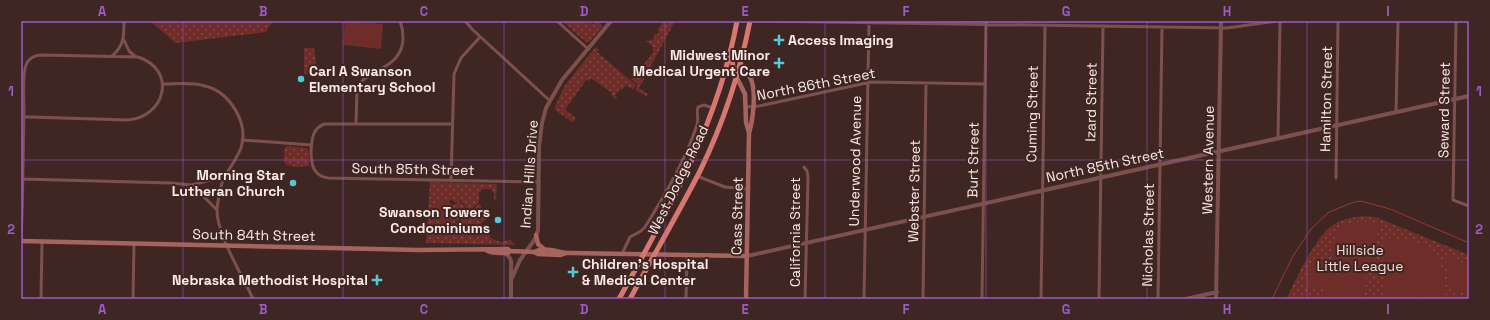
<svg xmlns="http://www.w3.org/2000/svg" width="1490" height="320" font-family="'Space Grotesk',sans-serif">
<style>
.grass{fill:url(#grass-dots)}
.pitch{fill:#6e2d29}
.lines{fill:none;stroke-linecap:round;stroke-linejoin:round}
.stream{stroke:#973733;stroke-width:1}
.minor{stroke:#7c514d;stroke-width:3}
.tertiary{stroke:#7c514d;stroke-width:4}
.secondary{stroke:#a7645e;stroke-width:4.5}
.trunk{stroke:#d77870;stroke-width:5}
.grid{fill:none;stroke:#9b5cc9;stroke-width:1;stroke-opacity:0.55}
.poi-dot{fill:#52cbd9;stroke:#3f2623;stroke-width:1.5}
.labels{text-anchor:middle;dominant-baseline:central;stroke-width:4;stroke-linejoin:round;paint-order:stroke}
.poi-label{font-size:14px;font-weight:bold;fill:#fceae8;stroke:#3f2623;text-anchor:end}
.street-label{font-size:14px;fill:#fceae8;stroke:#3f2623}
.park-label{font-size:14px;fill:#f6dad6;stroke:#3f2623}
.neatline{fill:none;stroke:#9b5cc9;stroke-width:1.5}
.grid-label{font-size:13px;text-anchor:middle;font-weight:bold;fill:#9b5cc9}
</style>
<defs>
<pattern id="grass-dots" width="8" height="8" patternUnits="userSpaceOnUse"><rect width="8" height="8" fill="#6e2d29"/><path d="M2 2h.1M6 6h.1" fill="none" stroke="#844c48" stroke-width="1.8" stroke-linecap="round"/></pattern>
</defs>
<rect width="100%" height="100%" fill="#3f2623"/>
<!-- grass -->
<path class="grass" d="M150 21H273L266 32 176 43Z
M562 21H581L594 24 595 21H598L601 24 602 27 589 42H586Z
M663 21H665L667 24 670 21H675L639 88 648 94 647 97 635 90 638 85 631 79 654 52 652 50 653 47 648 42 644 43 647 40 648 41 654 39V34H658V29Z
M596 47 599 50 597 52 636 85 633 90 626 85 622 90 620 89 615 95 617 97 616 99 611 95 612 93 591 78 589 81 586 80 565 110 575 117V121L572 122 555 110 556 109H554L564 87 580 66Z
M304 48H314L316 61V73L304 74Z
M287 146 307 148 309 151V166L297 167 286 165 284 162V149Z
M430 182 497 184 496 196 497 198 494 200V194L491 189H483L479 193V203L468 211 461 200 455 203 452 199 450 200 449 202 451 204H454L447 208 443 202 434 208 447 229 470 214 469 211 480 204 487 219 481 223 492 239 501 242 511 240 515 245 426 243Z
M460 201 469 213 447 228 444 224 445 225 454 219 448 209Z
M1363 216 1375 217 1383 220 1469 255V299H1286C1297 278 1314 238 1333 225 1341 219 1353 217 1363 216Z"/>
<!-- pitch -->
<path class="pitch" d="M345 21 383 24 381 49 343 45Z
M443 201 454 219 445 225 434 208Z
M1356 222H1370L1379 224 1374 262 1372 264 1333 263V243L1340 227Z
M1384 237C1396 239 1422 240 1432 250 1441 260 1445 280 1446 294L1387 299 1384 296 1386 280Z
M1316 255C1325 260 1336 267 1333 278 1343 269 1354 267 1367 269L1364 299H1326L1323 298 1325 290 1305 285 1304 281Z
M1445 255 1469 265V292L1455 294 1451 292 1446 267Z"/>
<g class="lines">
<!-- stream -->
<path class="stream" d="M1272 299 1293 256 1311 229 1329 212 1354 202 1361 201 1390 209 1469 243"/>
<!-- minor -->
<path class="minor" d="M465 21 473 30 549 100
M557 21 588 49
M757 21 1227 28 1277 21
M1456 21 1453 200 1469 206
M124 40 129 51 136 57
M112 56C124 46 124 36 124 21
M163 84C177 84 192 82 205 86 230 92 249 123 241 148 237 158 232 165 226 174 221 181 218 201 217 209 216 234 243 276 253 299
M746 107 759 106 871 82 985 84
M1396 112 1398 21
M21 117H31L127 120C165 118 178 70 138 57L40 55C33 56 28 59 26 65 22 75 24 100 24 112 23 155 23 198 21 241
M356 123 357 90C362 70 395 72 402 46 404 37 403 29 400 21
M452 124H324C312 129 312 139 311 151 311 164 313 176 328 178L539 182
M1278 138 1280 21
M242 140 311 145
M804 167 807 171 808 177 805 299
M697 176 725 187 748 189
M1336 178 1338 21
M22 179 171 183 192 185 225 176
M451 181 454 74 461 58 480 37
M192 185 217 210
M622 254 630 237 641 231 645 227C665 195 685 161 697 125 699 119 696 113 698 107L704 105 713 108
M41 299 42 242
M133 299 134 244
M686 299 687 255
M864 299 869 23
M923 299 926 83
M982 299 986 21
M1041 299 1045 26
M1099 299 1103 26
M1158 299 1162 27"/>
<!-- tertiary -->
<path class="tertiary" d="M504 253C515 259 510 266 511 276 511 283 511 291 511 299
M747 256 1469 96
M512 278 520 260 535 239 538 230 539 146 542 123 546 108 562 80 611 21
M1186 299 1217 292
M1216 299 1221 21"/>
<!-- secondary -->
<path class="secondary" d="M740 61C742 68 747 71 750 77 757 90 753 120 749 133L746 299
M736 76 745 94 746 122 749 133
M536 235 538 244 545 250
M21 241 419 250 508 249 510 251 534 252 538 254 560 255 566 253
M486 250C491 254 501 253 508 253L510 251
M534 252C545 246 559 253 570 253L747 256"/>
<!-- trunk -->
<path class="trunk" d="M732 54 733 70 736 76
M619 299C669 209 718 124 737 21
M630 299C653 256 678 214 700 171 723 124 740 72 750 21"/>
</g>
<!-- grid -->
<path class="grid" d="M183 21V299M343 21V299M504 21V299M665 21V299M825 21V299M986 21V299M1147 21V299M1307 21V299M21 160H1469"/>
<!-- markers -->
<g class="poi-dot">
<path d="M777 34h4v4h4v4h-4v4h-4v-4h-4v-4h4z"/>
<path d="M777 57h4v4h4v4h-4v4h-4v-4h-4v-4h4z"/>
<circle cx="301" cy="79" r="4"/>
<circle cx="293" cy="183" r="4"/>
<circle cx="498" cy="220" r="4"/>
<path d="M571 266h4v4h4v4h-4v4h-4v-4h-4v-4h4z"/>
<path d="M375 274h4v4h4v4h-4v4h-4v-4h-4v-4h4z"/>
</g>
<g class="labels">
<!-- poi labels -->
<g class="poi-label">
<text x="788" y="40" text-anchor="start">Access Imaging</text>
<text x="770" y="55">Midwest Minor<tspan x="770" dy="16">Medical Urgent Care</tspan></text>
<text x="309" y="71" text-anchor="start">Carl A Swanson<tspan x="309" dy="16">Elementary School</tspan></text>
<text x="285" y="175">Morning Star<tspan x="285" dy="16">Lutheran Church</tspan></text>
<text x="490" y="212">Swanson Towers<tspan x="490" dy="16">Condominiums</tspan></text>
<text x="582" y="264" text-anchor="start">Children's Hospital<tspan x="582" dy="16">&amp; Medical Center</tspan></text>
<text x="368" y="280">Nebraska Methodist Hospital</text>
</g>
<!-- street labels -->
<g class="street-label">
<text transform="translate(816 84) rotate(-11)">North 86th Street</text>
<text transform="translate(1326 99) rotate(-89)">Hamilton Street</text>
<text transform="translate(1091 102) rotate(-89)">Izard Street</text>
<text transform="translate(1444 110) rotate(-89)">Seward Street</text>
<text transform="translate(1032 114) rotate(-89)">Cuming Street</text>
<text transform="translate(973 160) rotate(-89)">Burt Street</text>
<text transform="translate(1208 160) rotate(-89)">Western Avenue</text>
<text transform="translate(855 161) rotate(-89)">Underwood Avenue</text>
<text transform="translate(1105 165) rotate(-12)">North 85th Street</text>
<text transform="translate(413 169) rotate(1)">South 85th Street</text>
<text transform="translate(529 174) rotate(-86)">Indian Hills Drive</text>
<text transform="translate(678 180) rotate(-64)">West Dodge Road</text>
<text transform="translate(914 191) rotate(-89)">Webster Street</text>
<text transform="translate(737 216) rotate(-89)">Cass Street</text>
<text transform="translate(795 232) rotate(-90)">California Street</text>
<text transform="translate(254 235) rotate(1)">South 84th Street</text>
<text transform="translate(1148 235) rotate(-89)">Nicholas Street</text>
</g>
<!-- park labels -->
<g class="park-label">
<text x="1360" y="250">Hillside<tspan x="1360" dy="16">Little League</tspan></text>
</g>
</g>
<!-- border -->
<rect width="1490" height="320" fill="none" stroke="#3f2623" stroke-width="44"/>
<rect x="22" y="22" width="1446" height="276" class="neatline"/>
<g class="grid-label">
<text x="102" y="16">A</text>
<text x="263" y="16">B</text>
<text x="424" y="16">C</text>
<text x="584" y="16">D</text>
<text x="745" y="16">E</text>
<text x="906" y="16">F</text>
<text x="1066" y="16">G</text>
<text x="1227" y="16">H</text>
<text x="1388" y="16">I</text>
<text x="11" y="96">1</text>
<text x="1479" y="96">1</text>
<text x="11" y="234">2</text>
<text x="1479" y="234">2</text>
<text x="102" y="314">A</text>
<text x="263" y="314">B</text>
<text x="424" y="314">C</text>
<text x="584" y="314">D</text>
<text x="745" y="314">E</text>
<text x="906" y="314">F</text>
<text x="1066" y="314">G</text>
<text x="1227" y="314">H</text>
<text x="1388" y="314">I</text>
</g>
</svg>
